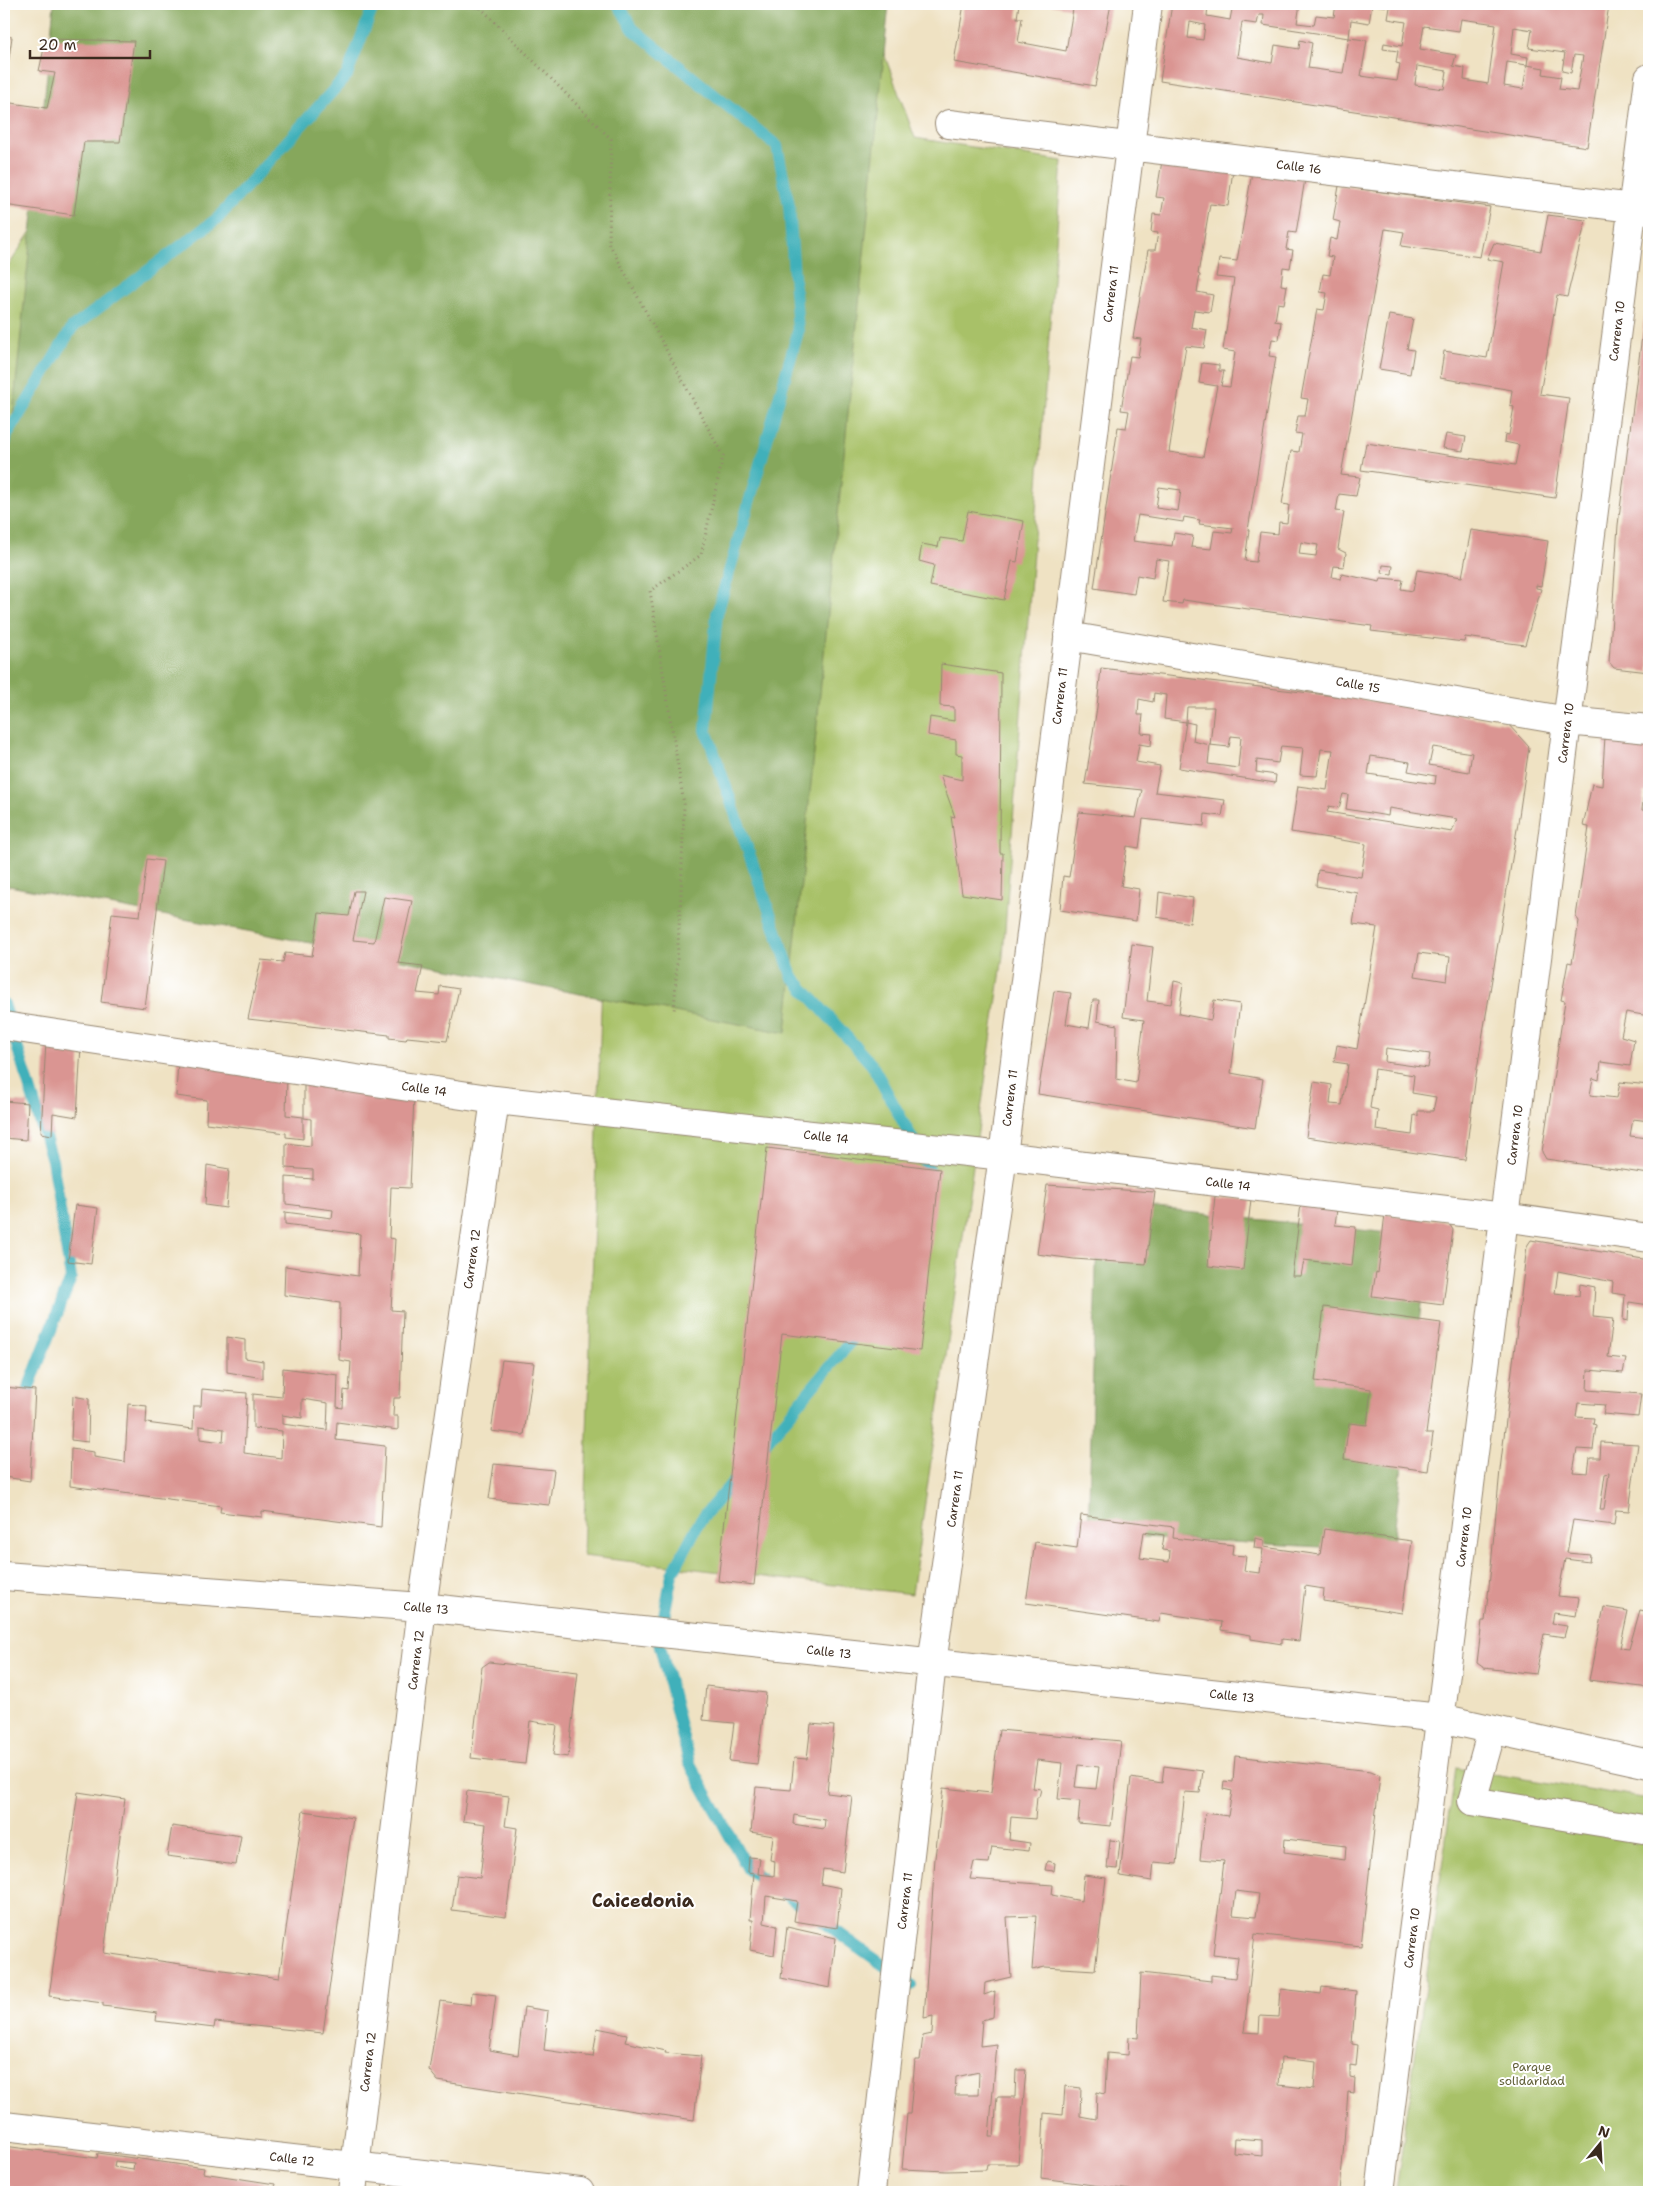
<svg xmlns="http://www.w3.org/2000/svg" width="1653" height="2196" font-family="'Shantell Sans',sans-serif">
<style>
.green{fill:#a8c167;stroke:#727642}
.forest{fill:#86a75c;stroke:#60683d}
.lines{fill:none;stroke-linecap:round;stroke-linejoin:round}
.stream{stroke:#40b0ba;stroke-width:12}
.building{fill:#da9592;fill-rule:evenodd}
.minor-casing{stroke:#958670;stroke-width:30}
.major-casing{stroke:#958670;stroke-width:30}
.path{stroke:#958670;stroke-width:3;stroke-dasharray:1 4;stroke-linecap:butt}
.minor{stroke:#fff;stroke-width:28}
.major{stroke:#fff;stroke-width:28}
.labels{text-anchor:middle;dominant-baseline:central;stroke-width:4;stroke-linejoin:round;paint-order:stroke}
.street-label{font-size:12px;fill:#3b2a1e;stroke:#fff}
.park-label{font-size:12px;fill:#615f38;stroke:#fff}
.district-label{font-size:18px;font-weight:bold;fill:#3b2a1e;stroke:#fff}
</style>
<rect width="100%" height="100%" fill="#fff"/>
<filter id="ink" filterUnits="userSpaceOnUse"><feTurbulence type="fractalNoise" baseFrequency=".02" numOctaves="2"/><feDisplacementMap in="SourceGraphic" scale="10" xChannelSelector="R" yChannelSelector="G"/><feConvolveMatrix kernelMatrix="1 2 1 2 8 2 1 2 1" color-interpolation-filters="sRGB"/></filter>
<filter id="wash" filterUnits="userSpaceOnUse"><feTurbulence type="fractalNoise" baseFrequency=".0096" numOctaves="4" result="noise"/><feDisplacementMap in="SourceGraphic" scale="20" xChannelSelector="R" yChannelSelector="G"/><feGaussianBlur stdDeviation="1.12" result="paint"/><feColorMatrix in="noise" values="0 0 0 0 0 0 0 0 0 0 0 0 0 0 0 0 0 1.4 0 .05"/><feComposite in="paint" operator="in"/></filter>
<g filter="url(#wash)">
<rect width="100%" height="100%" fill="#efe2c3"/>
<!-- green -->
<path class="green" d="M875 29 915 138 1062 161 1003 956 912 1594 583 1556 604 918 4 762V273L49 203Z
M1456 1768 1649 1799V2192H1396Z"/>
<!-- forest -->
<path class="forest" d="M54 4H889L786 1033 4 885V503Z
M1098 1203 1429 1237 1392 1551 1088 1534Z"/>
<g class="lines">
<!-- stream -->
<path class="stream" d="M618 4 633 29 777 146 789 205 798 332 717 614 706 730 792 976 872 1065 930 1171 929 1184
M4 448 7 435 72 328 218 218 347 75 374 4
M4 1004 52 1160 71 1278 22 1405
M760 1450 861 1329
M739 1475 701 1519 672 1574 659 1642 689 1762 748 1869 762 1879
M779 1890 911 1985"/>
</g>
<g id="blocks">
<!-- building -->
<path class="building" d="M964 4H1019L1017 18H1022L1018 42 1066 51 1073 9 1046 4H1111L1095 86 954 62Z
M1172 4H1208L1207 16 1230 20 1233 4H1300L1297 23 1314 25 1316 15 1334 17 1336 4H1598L1609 5 1587 147 1160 81ZM1372 5 1390 7 1388 19 1406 22 1402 46 1384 43 1383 49 1398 51 1396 63 1400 64 1397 81 1361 76 1367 40 1349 38 1343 73 1308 68 1312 43 1300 40 1299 49 1275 45 1272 63 1237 57 1242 22 1257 24 1259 15H1264L1263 25 1349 38 1351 20 1369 23ZM1461 19 1496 24 1488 84 1464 80 1465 68 1453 66 1456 55 1420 49 1424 26 1459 31ZM1190 22 1205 25 1203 40 1188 38ZM1514 27 1532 30 1529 48 1565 53 1562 71 1571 73 1574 55 1583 56 1577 91 1559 89 1561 77 1543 74 1544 68 1527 65 1523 89 1504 86 1507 62 1527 65 1528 57 1511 54ZM1417 66 1447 71 1444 89 1415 85Z
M4 36 12 37 5 85H4Z
M46 39 134 41 120 142H84L74 215 4 205V102L47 108 55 73 39 71Z
M1162 161 1233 170 1228 206 1210 204 1198 274 1200 275 1197 292 1213 295 1210 312 1194 310 1191 327 1207 330 1204 348 1186 346 1169 452 1203 457 1217 386 1199 383 1202 363 1219 365V371H1224L1221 386 1230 387 1235 352 1223 350 1234 279 1216 277 1219 259 1237 261 1252 172 1305 179 1296 233 1289 232 1286 249 1293 250 1290 268 1283 267 1281 285 1287 286 1284 304 1278 303 1275 321 1281 322 1279 340 1272 339 1269 356 1276 357 1248 530H1249L1245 561 1256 562 1260 532 1278 534 1279 522 1287 523 1289 505 1282 504 1291 451 1299 452 1302 434 1295 433 1298 416H1305L1308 399 1301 398 1317 309 1324 310 1327 293 1320 292 1323 274 1330 275 1333 257 1327 256 1330 238 1337 240 1340 222 1333 220 1339 186 1490 207 1480 257 1401 246 1404 232 1385 229 1341 475 1360 477 1356 496 1339 494 1336 511 1344 512 1338 549 1346 553 1344 567 1334 566 1332 577 1341 579 1342 574 1380 582 1381 578 1403 580 1401 589 1413 591 1417 570 1462 577 1471 530 1548 541 1541 586 1536 585V588L1541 589 1525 645 1465 637 1464 642 1371 631 1372 626 1183 600 1182 604 1163 602 1169 561 1156 559 1153 578 1137 575 1134 594 1094 588 1118 427 1126 428 1129 411 1121 410 1130 356 1138 357 1141 339 1133 338 1148 250H1155L1158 233 1151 232 1153 214 1161 215 1164 198 1156 197ZM1159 487 1181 490 1178 511 1156 508ZM1138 515 1183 522 1184 517 1200 520 1199 524 1233 528 1232 533 1214 531 1211 549 1191 547 1193 536 1174 533 1172 546 1133 541ZM1301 542 1318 545 1316 556 1299 554Z
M1548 215 1586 220 1567 297 1557 295 1540 394 1569 398 1555 498 1361 470 1366 443 1515 465 1519 445 1504 442 1505 434 1509 435 1514 407 1510 406 1512 390 1440 378 1444 351 1487 358 1504 262 1487 259 1494 243 1541 251Z
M1648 288H1649V672L1614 668 1609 662 1618 525Z
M1389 315 1413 319 1407 349 1414 350 1410 374 1379 369Z
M1446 434 1466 437 1463 451 1443 448Z
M968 511 1024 521 1017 562 1012 561 1004 600 930 586 934 565 919 561 922 544 938 547 940 538 962 541Z
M1383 565 1393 566 1392 574 1382 573Z
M941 664 1001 673 1000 853H1003L1002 900 962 894 951 816 955 817 940 775 962 780V755L956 754V740L928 735 930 717 954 721V707L940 706Z
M1101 668 1360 699 1507 723 1529 747 1518 823 1476 1075 1465 1160 1306 1137 1314 1082 1332 1085 1330 1104 1342 1105 1348 1064 1334 1062 1337 1045 1357 1049 1377 927 1353 924 1358 893 1316 886 1318 870 1361 877 1366 844 1291 832 1298 786 1327 790 1333 750 1321 749 1317 776 1300 775 1303 748 1281 746 1278 763 1257 760 1256 772 1276 775 1275 783 1179 768 1186 722 1195 724 1193 741 1210 745 1208 764 1238 768 1241 737 1231 736 1229 747 1210 745 1214 707H1187L1186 722 1164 719 1166 695 1154 693 1153 702 1139 699 1138 715H1143L1141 733 1152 734 1151 746 1139 744 1136 762 1160 766 1155 792 1225 800 1222 816 1205 814 1204 826 1143 819 1139 848 1127 846 1121 886 1139 889 1136 921 1060 910 1063 876 1069 877 1079 812 1136 818 1142 790 1085 784 1097 707ZM1433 747 1472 753 1469 772 1429 765ZM1371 756 1410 762 1408 771 1436 776 1435 784 1368 774ZM1343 794 1348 795 1346 809 1388 816 1389 808 1457 819 1452 832 1327 812 1329 806 1339 808ZM1419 953 1450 957 1447 981 1415 976ZM1386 1048 1430 1054 1428 1068 1385 1062ZM1375 1069 1414 1075 1412 1093 1436 1097 1433 1111H1418V1116L1414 1115 1412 1135 1376 1130 1378 1110 1370 1108Z
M1649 735V793L1644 792 1642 810 1649 811V1016L1626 1012 1621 1036 1634 1040 1630 1066 1601 1062 1599 1080 1593 1078 1590 1095 1617 1098 1620 1082 1649 1085V1121L1633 1119 1630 1136 1649 1138V1174L1546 1159 1542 1152 1565 1001 1561 1000 1568 962 1572 963 1579 921 1576 917 1589 827 1583 826 1592 784 1602 786 1605 736Z
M147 859 163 861 145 1008 101 1002 112 913 140 916Z
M354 891H363L353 940 374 942 384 897 412 901 398 963 423 966 417 993 439 995 440 986 459 989 447 1041 407 1037 406 1040 389 1038V1035L248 1019 261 960 283 962 285 953 312 956 319 913 349 916Z
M1159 892 1193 898 1190 923 1157 917Z
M1132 944 1153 947 1147 1001 1171 1004 1174 981 1183 983 1179 1014 1211 1020 1214 1000 1240 1004 1231 1073 1263 1079 1255 1128 1038 1094 1054 991 1071 993 1066 1024 1089 1028 1093 1000H1099L1097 1021 1117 1025 1116 1079 1136 1083 1144 1020 1123 1017Z
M46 1041 81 1045 77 1117 53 1113 52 1135 41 1133Z
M178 1059 287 1075 286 1115 303 1117V1139L286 1137V1133L206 1123 207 1100 176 1096Z
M304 1077 414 1097 410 1188 391 1187 389 1238 395 1239 391 1310 403 1311 400 1398H394L393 1416H398V1430L337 1422 336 1440 385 1446 381 1527 262 1511V1517L220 1512 221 1506 70 1486 71 1449 94 1452V1457L125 1462 128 1404 147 1406 146 1423 193 1429 194 1406H201L202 1389 247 1393 244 1453 281 1458 282 1431 253 1428V1394L282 1397 283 1368 338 1375 337 1407 343 1408 344 1390 349 1391 351 1362 339 1360 340 1303 284 1295 285 1266 358 1276 360 1234 285 1224V1212L332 1218 333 1210 286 1204V1177L313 1179V1170L286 1168V1143L311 1146V1119L304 1118ZM302 1399 328 1403 327 1430 282 1424V1415L302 1418ZM200 1426 224 1429 223 1442 200 1439Z
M4 1101 28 1103 26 1140 4 1138Z
M767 1148 940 1169 920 1351 782 1334 754 1585 718 1581Z
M207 1165 229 1169 226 1208 205 1205Z
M1047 1185 1155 1192 1146 1264 1074 1259 1037 1254Z
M1215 1196 1251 1199 1243 1270 1208 1266Z
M1301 1204 1337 1209 1335 1225 1356 1227 1352 1266 1304 1260 1301 1276H1292Z
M75 1205 98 1208 91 1264 68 1261Z
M1385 1214 1448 1222 1453 1230 1443 1305 1372 1296 1376 1272 1378 1273Z
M1531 1240 1649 1260V1305L1629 1302 1628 1321 1623 1320 1625 1295 1612 1293 1613 1282 1558 1271 1555 1293 1579 1296 1580 1284 1595 1287 1593 1317 1613 1319 1608 1357 1626 1359 1623 1373 1588 1370 1587 1390 1641 1394 1638 1417 1603 1414 1605 1405 1578 1403 1576 1417 1594 1418 1593 1424 1596 1425 1593 1450 1577 1449 1573 1472 1588 1473 1590 1458H1600L1601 1442 1638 1444 1629 1511 1616 1510 1614 1525 1573 1520 1567 1553 1590 1555 1589 1562 1565 1559 1558 1596 1579 1598 1576 1616 1554 1613 1552 1624 1567 1626 1564 1637 1544 1634 1536 1674 1484 1668 1477 1663 1482 1621H1485L1489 1587 1500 1470 1527 1246ZM1609 1473 1604 1510H1600L1605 1474Z
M1324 1307 1441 1323 1426 1434H1433L1428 1471 1344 1459 1349 1423 1367 1425 1371 1389 1315 1381Z
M227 1337 245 1340V1358L263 1361V1378L227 1372Z
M502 1360 534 1363 524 1435 491 1431Z
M4 1387 35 1390 30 1481 4 1477Z
M73 1396 89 1399 88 1442 71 1440Z
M494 1464 554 1470 549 1505 489 1499Z
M1081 1515 1174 1527 1173 1538 1233 1545 1232 1555 1246 1556 1244 1571 1260 1573 1263 1549 1254 1548 1255 1538 1264 1540V1547L1320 1555 1324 1529 1412 1541 1402 1613 1323 1601 1324 1589 1305 1586 1299 1641 1282 1639V1644L1251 1639V1635L1221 1630 1222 1622 1161 1613 1159 1622 1026 1603 1035 1542 1077 1548ZM1144 1532 1164 1535 1162 1550 1170 1551 1169 1562 1140 1558Z
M1604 1607 1628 1611 1620 1648 1629 1649 1640 1610 1649 1612V1646L1645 1661 1649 1662V1688L1589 1680Z
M489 1662 578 1672 568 1757 553 1755 557 1725 530 1721 525 1764 471 1758 482 1667Z
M706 1686 766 1693 757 1764 729 1761 734 1723 703 1720Z
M811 1724 834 1726 827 1793 852 1796 843 1872 823 1869 821 1884 841 1888 837 1928 794 1921 797 1901 766 1896 764 1923 777 1926 774 1955 750 1950 753 1920H750L754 1873 748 1872 749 1857 760 1858 758 1874 774 1876 775 1861 770 1860 773 1836 751 1832 756 1787 791 1790 794 1758 807 1759ZM794 1815 825 1820 824 1829 793 1824Z
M999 1730 1121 1741 1111 1826 1078 1823 1080 1801 1058 1799 1062 1763 1037 1760 1033 1788 1041 1789 1039 1797H1037L1035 1819 1011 1817 1009 1840 1030 1843 1029 1851 992 1847 989 1863 974 1862 970 1879 1053 1885 1052 1895 1081 1901 1084 1875 1106 1878 1095 1970 1045 1967 1032 1970 1036 1916 1007 1917 1011 1977 985 1983 984 1995 995 1991 993 2017 982 2020 980 2046 997 2044 989 2136H994L997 2097H1015L1016 2070H1026L1018 2164H987L986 2170 947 2171 902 2169 907 2114H910L915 2060H920L923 2036 932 2034 933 2016 924 2018 935 1858 943 1788 991 1793ZM1078 1765 1099 1767 1096 1789 1075 1787ZM979 2072 978 2095H955L956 2077Z
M1235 1756 1371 1771 1380 1775 1361 1946 1255 1934 1244 2032 1259 2033 1260 2016 1279 2017 1281 1989 1321 1994 1322 1987 1356 1991 1352 2044 1358 2045 1356 2066 1350 2065V2077L1355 2078 1354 2093 1348 2092 1340 2192H1130V2190L1041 2178 1044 2113 1063 2115 1065 2086 1081 2088 1080 2116 1096 2119 1097 2092 1105 2094 1107 2053 1128 2055 1129 2037 1138 2038 1141 1973 1211 1981V1975L1235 1978 1238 1957 1213 1954 1224 1861 1200 1859 1205 1813 1228 1816 1232 1791 1223 1789 1224 1781 1233 1782ZM1285 1839 1346 1846 1345 1860 1284 1852ZM1236 1891 1259 1894 1256 1917 1233 1915ZM1281 2058 1316 2062 1314 2089 1279 2085ZM1235 2138 1262 2140V2156L1234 2153Z
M1164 1766 1203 1771 1200 1793 1185 1792 1177 1864 1154 1862 1152 1881 1120 1876 1131 1778 1162 1783Z
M467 1791 509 1796 505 1826 517 1828 506 1917 452 1910 457 1875 480 1878 486 1824 463 1821Z
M78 1792 125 1799 104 1953 279 1978 303 1811 353 1818 323 2033 215 2022 214 2028 156 2021 157 2013 103 2006V2003L49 1996Z
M172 1826 241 1836 236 1865 167 1856Z
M1110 1840 1120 1841 1117 1869 1107 1868Z
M1047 1861 1055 1863 1054 1871 1045 1870Z
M787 1927 836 1938 830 1988 781 1978Z
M472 1992 496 1995 489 2050 518 2055 524 2007 548 2011 544 2050 593 2057 597 2028 627 2034 625 2042 666 2051 665 2053 701 2056 694 2120 438 2081 429 2070 440 2001 471 2005Z
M4 2146 97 2158 98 2153 204 2168 203 2173 275 2184 273 2192H4ZM115 2161 134 2163 133 2170 114 2167Z
M383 2183 444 2191V2192H382Z"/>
</g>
</g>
<g filter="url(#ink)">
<use href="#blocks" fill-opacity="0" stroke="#958670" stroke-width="1"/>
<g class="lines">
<defs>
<path id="minor" d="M949 124 1649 210
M1068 636 1568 721 1649 729
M4 1026 495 1100 1003 1156 1504 1217 1649 1238
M4 1576 422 1607 1440 1718 1649 1764
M1492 1730 1472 1801 1649 1830
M352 2192 422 1607 495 1100
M871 2192 932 1664 1003 1156 1148 4
M1380 2192 1649 78"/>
<path id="major" d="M4 2126 580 2192"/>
</defs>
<!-- minor casing -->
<use href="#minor" class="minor-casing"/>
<!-- major casing -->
<use href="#major" class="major-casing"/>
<!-- path -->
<path class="path" d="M477 4 611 139 609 243 723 456 701 555 650 591 684 804 681 894 674 1013"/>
<!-- minor -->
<use href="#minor" class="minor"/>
<!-- major -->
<use href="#major" class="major"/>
</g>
</g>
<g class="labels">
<!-- street labels -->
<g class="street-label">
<text transform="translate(1299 167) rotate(7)">Calle 16</text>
<text transform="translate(1111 294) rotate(-83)">Carrera 11</text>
<text transform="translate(1617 331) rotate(-83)">Carrera 10</text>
<text transform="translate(1358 685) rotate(10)">Calle 15</text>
<text transform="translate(1060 696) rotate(-83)">Carrera 11</text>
<text transform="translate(1566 733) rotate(-83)">Carrera 10</text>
<text transform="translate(424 1089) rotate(8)">Calle 14</text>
<text transform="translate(1010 1098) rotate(-83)">Carrera 11</text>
<text transform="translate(1515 1135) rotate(-83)">Carrera 10</text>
<text transform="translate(826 1137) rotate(6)">Calle 14</text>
<text transform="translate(1228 1184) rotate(7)">Calle 14</text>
<text transform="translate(472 1259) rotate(-82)">Carrera 12</text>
<text transform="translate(955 1499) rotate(-82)">Carrera 11</text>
<text transform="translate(1464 1537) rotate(-83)">Carrera 10</text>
<text transform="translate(426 1608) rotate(5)">Calle 13</text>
<text transform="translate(829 1652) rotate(6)">Calle 13</text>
<text transform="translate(416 1660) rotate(-83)">Carrera 12</text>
<text transform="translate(1232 1696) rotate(6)">Calle 13</text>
<text transform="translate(905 1901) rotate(-83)">Carrera 11</text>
<text transform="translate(1412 1938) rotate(-83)">Carrera 10</text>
<text transform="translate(368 2062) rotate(-83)">Carrera 12</text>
<text transform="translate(292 2159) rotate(7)">Calle 12</text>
</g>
<!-- park labels -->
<g class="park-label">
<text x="1532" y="2067">Parque<tspan x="1532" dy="14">solidaridad</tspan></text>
</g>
<!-- district labels -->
<g class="district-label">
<text x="643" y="1901">Caicedonia</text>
</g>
</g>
<!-- margin -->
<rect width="1653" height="2196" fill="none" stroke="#fff" stroke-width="20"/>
<!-- north arrow -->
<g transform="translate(1600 2144) rotate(18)" stroke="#ffffff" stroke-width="4" paint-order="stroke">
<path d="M0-4L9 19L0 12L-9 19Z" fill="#3b2a1e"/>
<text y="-8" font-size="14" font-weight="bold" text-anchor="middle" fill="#3b2a1e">N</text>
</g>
<!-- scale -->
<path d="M30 50v8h120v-8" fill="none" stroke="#3b2a1e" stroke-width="2.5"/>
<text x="38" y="50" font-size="15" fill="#3b2a1e" stroke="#ffffff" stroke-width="4" paint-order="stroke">20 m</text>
</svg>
